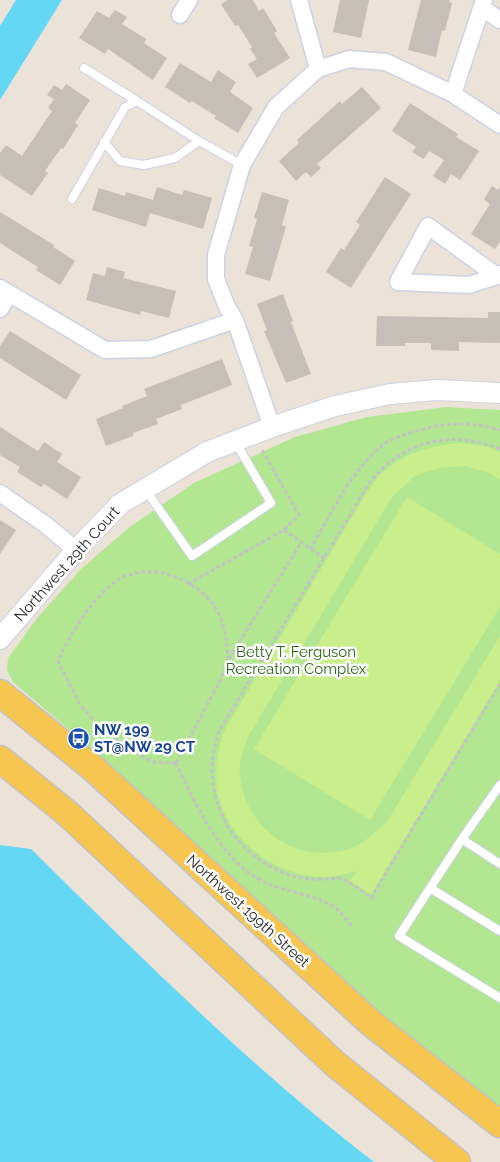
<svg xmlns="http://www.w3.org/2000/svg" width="500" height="1162" font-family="Raleway,sans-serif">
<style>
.green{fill:#b3e691}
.pitch{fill:#caee8b}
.water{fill:#64d7f4}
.building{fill:#c6bfb8}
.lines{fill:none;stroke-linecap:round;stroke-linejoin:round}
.service-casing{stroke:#cdd2e2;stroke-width:10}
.minor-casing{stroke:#cdd2e2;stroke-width:19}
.tertiary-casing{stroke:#cdd2e2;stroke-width:22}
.primary-casing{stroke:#c3c3c3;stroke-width:29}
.path{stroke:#c3c3c3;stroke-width:3;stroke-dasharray:4 2.5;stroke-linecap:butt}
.service{stroke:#fff;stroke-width:8}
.minor{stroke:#fff;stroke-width:16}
.tertiary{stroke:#fff;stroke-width:20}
.primary{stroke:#f7c651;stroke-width:26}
.labels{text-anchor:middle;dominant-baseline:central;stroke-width:5;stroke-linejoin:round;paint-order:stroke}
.street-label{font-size:15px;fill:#282828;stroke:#fff}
.park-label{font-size:15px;fill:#2b6715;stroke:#fff}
.transit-label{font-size:15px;font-weight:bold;fill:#164399;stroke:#fff;text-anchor:start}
</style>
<rect width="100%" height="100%" fill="#ebe2d8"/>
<!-- green -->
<path class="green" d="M447 407 500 410V1107L435 1058 323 965 93 750 13 682 7 670 8 658 38 617 81 569 131 526 194 483 295 437 367 417Z"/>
<!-- pitch -->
<path class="pitch" d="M458 443 489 447 500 453V480L490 473 464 466 439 468 415 476 392 497 249 735C244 748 238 762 240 776 245 825 290 862 341 851 359 848 372 835 386 823L500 636V681L371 894 350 881 357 871C346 873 333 878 322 877 277 875 234 845 220 802 213 780 217 755 223 733L366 494C371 488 375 481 380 475 402 453 428 447 458 443Z
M407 497 500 554V607L370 820 254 749Z"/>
<!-- water -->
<path class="water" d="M16 0H62L0 100V26Z
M0 845 31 849C141 957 251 1068 374 1162H0Z"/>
<!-- building -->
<path class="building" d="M227 0H253L259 11 263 8 277 31 274 33 290 58 257 78 248 64 257 59 250 49 252 47 238 25 235 26 221 4Z
M340 0H369L361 38 333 32Z
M421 0H450L449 2 452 3 445 31 442 30 436 57 408 50Z
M115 10 127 17 122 24 146 39 144 43 167 58 153 80 108 49 105 54 79 38 97 11 109 18Z
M180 63 211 82 218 70 236 82 230 92 253 108 238 133 214 118 216 116 192 101 190 103 165 87Z
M66 84 90 100 75 123 78 125 63 149 61 148 45 171 48 173 32 196 0 175V153L6 145 22 156 52 111 48 108 54 99 47 95 54 85 62 90Z
M362 87 381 108 317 164 321 168 311 177 306 172 296 181 279 161 299 143 297 140 340 101 342 104Z
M410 103 458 134 456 137 479 151 460 180 451 174 445 184 433 176 444 160 429 151 424 159 412 152 416 147 392 131Z
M385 177 411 194 351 288 326 272 341 248 344 250 360 225 356 222Z
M492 186 498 190 500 187V242L495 249 471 234 490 204 484 199Z
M157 187 182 195 184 190 212 198 203 229 150 213 146 227 92 210 99 188 125 196 126 192 153 200Z
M262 192 289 200 282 225 286 227 270 281 245 274 253 247 249 246 257 219 254 218Z
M0 212 54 245 53 247 75 261 60 285 36 270 38 267 0 243Z
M107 267 125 272 123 278 176 291 169 318 141 311 140 315 86 300 93 273 105 276Z
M283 294 293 321 291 322 311 374 286 383 264 331 267 330 257 304Z
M488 312H500V343L459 342V351L431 350V343H405V346H376L377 316 488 318Z
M10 331 81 375 66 400 0 358V346Z
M222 359 232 385 181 405 182 409 156 419 158 424 133 433V436L106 446 96 419 123 408 122 406 147 396 144 389Z
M0 427 38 451 44 442 62 454 57 462 81 477 67 499 44 484 41 487 17 472 20 467 0 455Z
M0 520 16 530 0 554Z"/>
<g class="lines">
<defs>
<path id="service" d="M84 68 137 101
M104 142 120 161 144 165 175 158 199 141
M72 199 125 107 137 101 199 141 242 165
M145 489 192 556 271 503 236 443
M500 785 462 839 399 936 500 998
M462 839 500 864
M430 888 500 931"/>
<path id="minor" d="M299 0 318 69
M482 8 500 20
M180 15 189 0
M453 94 484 0
M497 276 428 226 398 282 469 285 497 276 500 274
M0 288 105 350 151 349 235 320
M0 309 9 294
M272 427 235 320 227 307 216 279V255L242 165 276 107 318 69 349 59 386 62 453 94 500 125
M0 493 46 525 76 550"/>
<path id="tertiary" d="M0 639 76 550 120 504 207 452 272 427 335 406 390 394 437 390 500 393"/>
<path id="primary" d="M0 693 94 769 371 1023 500 1124
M0 759 67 813 334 1063 457 1162"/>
</defs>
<!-- service casing -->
<use href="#service" class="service-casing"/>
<!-- minor casing -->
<use href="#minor" class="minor-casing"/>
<!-- tertiary casing -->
<use href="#tertiary" class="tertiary-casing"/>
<!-- primary casing -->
<use href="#primary" class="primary-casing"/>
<!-- path -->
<path class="path" d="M500 449C450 429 404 441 370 482L219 731C198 792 228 854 290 875 301 878 312 880 323 879 328 879 334 878 339 878 347 879 364 893 371 898L500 684
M284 530 324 558
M310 549C331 515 358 455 395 438 407 433 420 430 432 427 455 422 477 423 500 430
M188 584 284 530 299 515 262 450
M176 763 153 762 127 748 97 724 80 705 58 661C71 632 94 595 122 577 126 575 132 575 136 573 168 566 209 588 221 618 226 632 227 645 228 660
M176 763 219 683 228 660 301 543
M176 763C195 804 223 864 266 883 286 892 323 896 338 910 343 915 348 922 353 927"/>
<!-- service -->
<use href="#service" class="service"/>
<!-- minor -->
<use href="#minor" class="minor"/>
<!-- tertiary -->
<use href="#tertiary" class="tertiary"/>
<!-- primary -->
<use href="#primary" class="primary"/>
</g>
<!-- icons -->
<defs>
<symbol id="bus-disc" viewBox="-11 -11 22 22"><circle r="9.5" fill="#1a4fb4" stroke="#fff"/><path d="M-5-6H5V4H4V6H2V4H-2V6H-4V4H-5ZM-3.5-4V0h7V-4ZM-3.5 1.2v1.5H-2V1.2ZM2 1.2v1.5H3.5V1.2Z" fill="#fff"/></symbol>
</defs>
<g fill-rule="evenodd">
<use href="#bus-disc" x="66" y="726" width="25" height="25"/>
</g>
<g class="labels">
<!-- street labels -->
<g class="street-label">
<text transform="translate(67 564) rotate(-48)">Northwest 29th Court</text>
<text transform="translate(248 911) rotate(42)">Northwest 199th Street</text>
</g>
<!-- park labels -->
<g class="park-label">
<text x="296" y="652">Betty T. Ferguson<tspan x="296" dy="17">Recreation Complex</tspan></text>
</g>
<!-- transit labels -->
<g class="transit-label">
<text x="94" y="730">NW 199<tspan x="94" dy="17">ST@NW 29 CT</tspan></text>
</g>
</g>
</svg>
